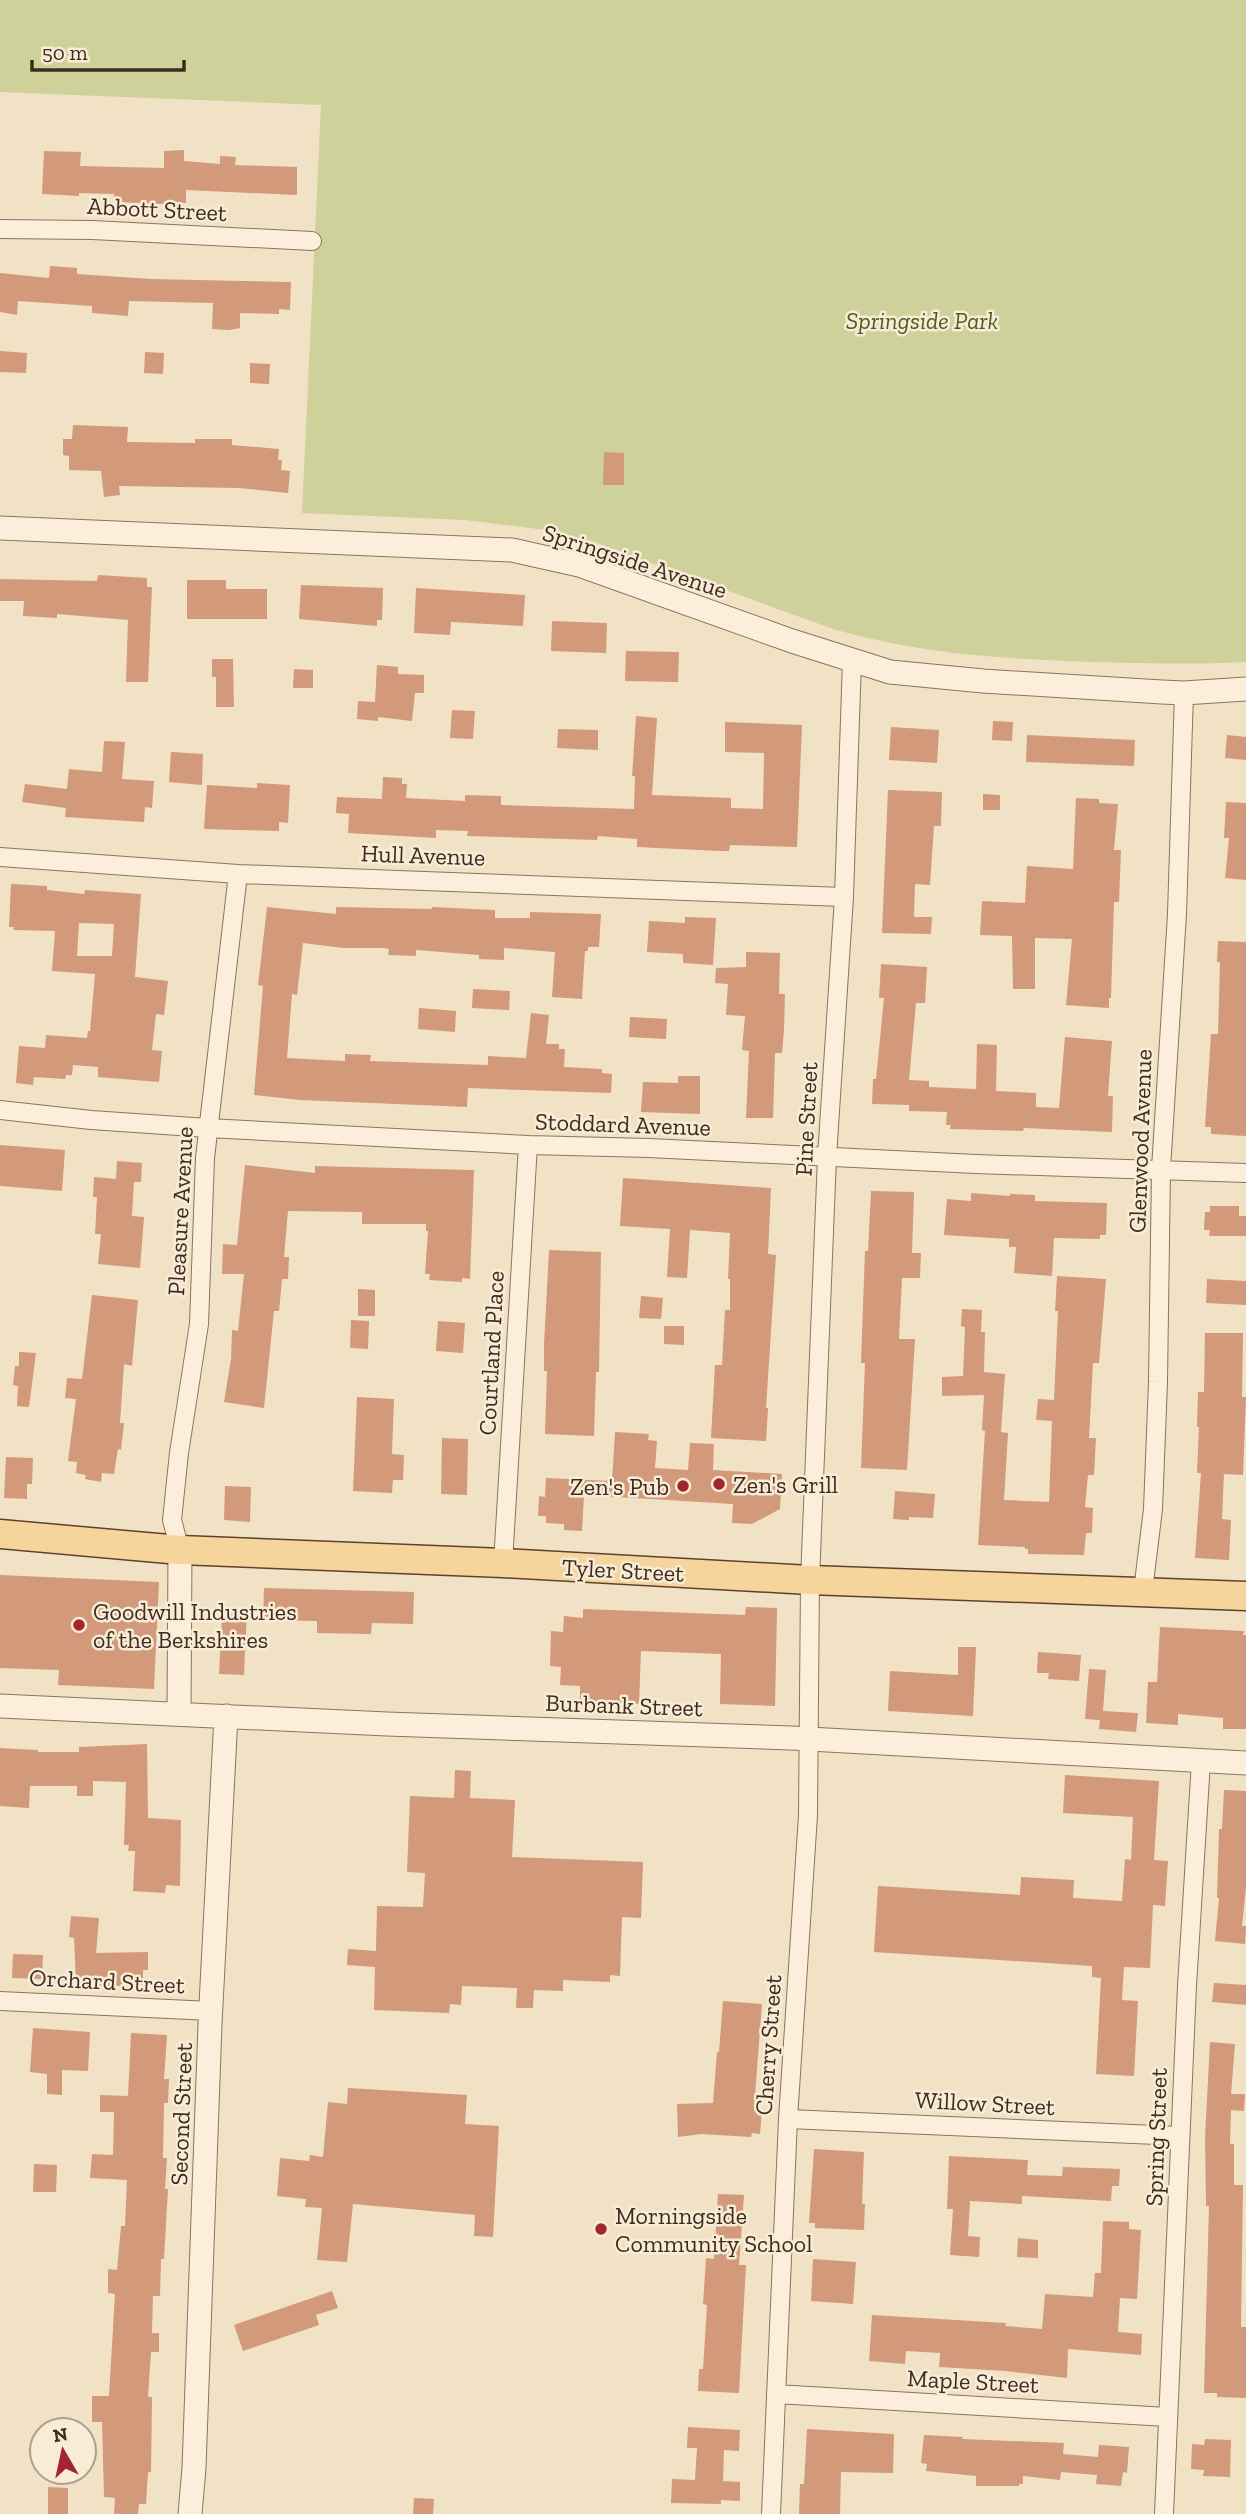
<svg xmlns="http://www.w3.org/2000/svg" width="1246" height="2514" font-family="'Zilla Slab',serif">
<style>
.green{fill:#ced199}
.building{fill:#d2997a;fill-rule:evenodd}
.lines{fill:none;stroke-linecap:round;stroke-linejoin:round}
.minor-casing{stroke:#8f735a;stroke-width:20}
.tertiary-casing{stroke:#8f735a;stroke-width:25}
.primary-casing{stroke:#5d412e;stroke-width:31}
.minor{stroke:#fbefdb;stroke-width:18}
.tertiary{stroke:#fbefdb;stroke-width:23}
.primary{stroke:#f6d59d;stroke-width:28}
.poi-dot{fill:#a2262e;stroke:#f8ecd7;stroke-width:2.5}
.labels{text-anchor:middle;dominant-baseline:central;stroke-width:5;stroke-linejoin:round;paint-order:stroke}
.street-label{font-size:24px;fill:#3e2c1f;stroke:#f8ecd7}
.park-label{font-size:24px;font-style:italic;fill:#515c24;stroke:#f8ecd7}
.poi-label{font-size:24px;fill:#3e2c1f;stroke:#f8ecd7;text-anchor:start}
</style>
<rect width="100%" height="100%" fill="#f1e2c6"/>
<!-- green -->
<path class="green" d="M0 0H1246V662C1185 665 1125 663 1065 661 981 657 914 652 833 629L594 542 546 530 465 520 302 513 321 105 0 92Z"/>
<!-- building -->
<path class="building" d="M184 150V161L220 164V156L236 157 235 165 297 167V195L186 190V203L162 204 114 202V194L79 193V196L42 194 44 151 81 152 80 166 164 168V151Z
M50 266 77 268V274L151 279 291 282 290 310 279 309V314L240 313V328L229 330 212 329 213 303 129 301 128 316 92 313V306L18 301 17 315 0 312V273L49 278Z
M0 351 27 353 26 373 0 372Z
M145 352 164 353 163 374 144 373Z
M250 363 270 364 269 384 250 383Z
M73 425 128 427 127 442 195 443V439H232V445L279 449 278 460H282L281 470 290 471 288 493 239 488 119 486 120 495 104 497 101 471 69 470V456L63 455V439H72Z
M604 452 624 453V485H603Z
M98 575 147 578V587H152L148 682H126L128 620 57 614V618L23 616 24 601H0V579L97 581Z
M187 580H226V589H267V619H187Z
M301 585 383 588 382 620H377V626L299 619Z
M416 588 525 595 523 626 451 622 450 635 414 633Z
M552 621 607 623 606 653 551 651Z
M626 651 679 652 678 682 625 681Z
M212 659H233L234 707H216V677H212Z
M377 665 398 667V674L424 675V693H415L412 721 378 717V721L357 719 358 701 375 702Z
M294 669 313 670V688H293Z
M452 710 475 711 473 739 450 738Z
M636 716 657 718 652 795 731 798V808L763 809 764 753 725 752V722L802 725 797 847 730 845 729 851H719L637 847V839L598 836 597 840 467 836 468 831 436 830V838L348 833 349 814 336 813 337 797 382 799 383 777 402 778V784H407L406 798 465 801V795L501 796V805L634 809 635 776H632Z
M993 721 1013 722 1012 741 992 740Z
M891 727 939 730 937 763 889 760Z
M558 729 598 730V750L557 748Z
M1027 735 1135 740 1134 766 1026 762Z
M1227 735 1246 737V760L1225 758Z
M104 741 125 742 122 779 154 781 152 808 145 807 144 822 65 817 66 808 22 802 25 784 67 789 69 769 102 772Z
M171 752 203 754 202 785 169 782Z
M257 783 290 785 288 823 279 822V831L204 829 207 785 257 788Z
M888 790 942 792 941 826H934L930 885 915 884 914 917H932L931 934 882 933Z
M983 794 1000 795V810H983Z
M1076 798 1099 799V803L1118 804 1114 850H1121L1119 902H1114L1111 998H1109V1008L1066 1005 1072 939 1035 938V989H1013L1012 936 980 935 982 901 1025 903 1027 866 1073 869Z
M1226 802 1246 803V880L1225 878 1229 838H1224Z
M11 884 47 886V890L84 894 85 890 141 894 135 977 168 981 164 1015 156 1014 152 1050 162 1051 159 1082 98 1077V1067L73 1065 72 1075H66L65 1079 34 1077 33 1085 16 1083 19 1046 45 1048 46 1035 87 1038 88 1031H90L95 974 52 971 55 931 13 930 14 927H9ZM79 923 114 924 112 956H77Z
M267 907 336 914V907L432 909V907L495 910V918H530V912L601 914 599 947H588V951H585L582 999 552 997 555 952 504 948V960L479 959V955L416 950V956L388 955 389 949 384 948H343L303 943 297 995 292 994 287 1058 345 1061V1054L371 1055 370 1061 488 1065V1056L526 1058 531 1013 549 1015 546 1044H559V1049H565L564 1067 602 1069V1073L612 1074 611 1093 468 1088 467 1107 300 1100 254 1095 263 986 258 985Z
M685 917 716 918 713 965 683 963V954L647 952 649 921 685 923Z
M1218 941 1246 942V1136L1211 1134V1127H1205L1211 1034H1218L1220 962H1217Z
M746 952 780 953 779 994H785L784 1029 782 1053H775L773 1118H746L749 1051 742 1050 745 1016 726 1015 728 984 715 983 716 968 746 967Z
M881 964 927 967 925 1003H916L909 1080 929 1081V1087L976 1089 977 1044 997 1045 996 1091 1036 1093V1107L1059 1108 1065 1037 1112 1041 1108 1096H1113L1112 1132 1024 1128 1023 1131 950 1129 951 1125H946L947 1112 909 1111V1105L872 1104 873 1079H876L884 998H879Z
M473 989 510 991 509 1010 472 1008Z
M419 1008 456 1011 455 1032 418 1029Z
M630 1017 667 1019 666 1039 629 1037Z
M678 1076H700V1114L641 1112 643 1082 678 1083Z
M0 1145 65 1150 62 1191 0 1186Z
M117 1161 142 1163 141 1182H134L132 1216 144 1217 140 1268 98 1264 101 1234H95L97 1197H93L94 1177 116 1179Z
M245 1165 315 1173V1166L474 1170 470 1279 462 1278V1282L429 1280 430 1274H425L428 1231H426V1224H362V1212L288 1211 284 1257H289L288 1279H282L279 1311H274L264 1408 224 1402 231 1359 232 1330 238 1331 244 1274H222L223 1244 237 1245Z
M623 1178 771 1188 768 1254 776 1255 766 1408H768L766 1441 711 1438 715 1365H722L725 1310H730V1279H728L730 1233 690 1230 687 1278 667 1277 670 1229 620 1226Z
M871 1191 914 1192 912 1253H921L920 1278H902L899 1339H915L907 1470 861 1468 865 1363H861L865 1251H868Z
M971 1193 1010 1196V1194L1035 1195V1201L1107 1203 1106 1235H1100V1239L1054 1238 1052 1276 1014 1273 1016 1247H1009V1239L944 1235 947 1199 971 1201Z
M1210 1206H1239V1216H1246V1236H1209L1210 1230H1204L1205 1212H1210Z
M549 1250 601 1252 599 1372H596L594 1436 545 1434 547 1371H544V1345Z
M1057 1276 1106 1279 1099 1363H1093L1089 1438H1096L1094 1475H1088L1085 1507 1093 1508 1092 1533H1086L1084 1555 1028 1554V1549H1025V1547L978 1545 985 1431 982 1430 984 1395 942 1396V1377L963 1376 965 1327 961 1326 962 1309 982 1310 981 1332H985L984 1372 1005 1374 1001 1432 1008 1433 1004 1500 1049 1502 1052 1421 1036 1420 1038 1399 1054 1400 1058 1311H1055Z
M1207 1279 1246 1281V1305L1206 1303Z
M358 1289 375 1290V1316H358Z
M92 1295 138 1300 132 1366 124 1364 120 1423H124L121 1450 118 1449 114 1474 102 1473 101 1482 85 1479 86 1475 76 1473 77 1462 68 1461 76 1399 65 1398 67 1378 82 1379Z
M641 1296 663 1298 661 1319 639 1318Z
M351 1320 369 1321 368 1349 350 1348Z
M438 1321 465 1323 463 1353 436 1351Z
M664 1326H684V1345L664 1344Z
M1205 1333H1243L1242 1397H1246L1243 1475 1224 1474 1222 1519 1231 1520 1229 1560 1195 1558 1201 1473H1197L1199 1427H1197L1198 1392H1204Z
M19 1352 36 1353 29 1407 17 1406 18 1386 13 1385 15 1366H19Z
M357 1397 394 1399 392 1454 404 1455 403 1480H393L392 1493 353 1491Z
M615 1432 649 1434 648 1440 657 1441 655 1468 688 1470 690 1443 714 1444 713 1470 782 1474 780 1509 752 1524 732 1523 733 1504 584 1495 582 1531 564 1530V1524L546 1523V1516H538L539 1496 545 1497 546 1478 612 1481Z
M442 1438 468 1439 467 1495 441 1494Z
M6 1457 33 1458 32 1484H27V1499L4 1498Z
M225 1486 251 1487 250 1522 224 1520Z
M895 1491 935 1494 933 1518 909 1517V1520L893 1519Z
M0 1575 159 1582 154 1689 58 1685 59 1670 0 1668Z
M264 1588 414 1592 413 1624 372 1623 371 1634 317 1633V1621L263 1620Z
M746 1607 777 1608 775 1706 720 1704 721 1654 641 1651 639 1704 580 1702V1686L560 1685 561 1667 550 1666 551 1631 563 1632 564 1616 583 1618V1609L745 1615Z
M233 1610H247L244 1675 219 1674 222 1618Z
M1160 1627 1244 1631 1243 1635H1246V1729H1223V1718L1178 1714V1725L1146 1723 1148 1682H1157Z
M958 1647H976L973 1716 888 1711 890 1671 958 1675Z
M1038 1652 1081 1655 1079 1681 1048 1679 1049 1673H1037Z
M1089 1669 1106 1670 1103 1711 1138 1713 1136 1732 1099 1729 1100 1720 1085 1719Z
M147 1744 148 1818 181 1820 180 1886 166 1885 165 1893 133 1891 135 1851H128L129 1845H124L126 1782 93 1781V1796H77V1786H30L29 1808 0 1806V1748L38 1750V1752H79V1747Z
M455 1770 471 1771 470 1798 515 1800 512 1857 643 1862 641 1918 622 1917 620 1976 610 1975V1982L563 1980V1991L534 1990 533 2008H516L517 1988 462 1986 461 2005 450 2004 449 2013 374 2010 375 1967 347 1965 348 1949 376 1951 377 1906 423 1907 425 1873 407 1872 410 1796 454 1798Z
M1065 1775 1159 1781 1154 1860 1168 1861 1165 1906 1153 1905 1150 1968 1124 1967 1122 2000 1138 2001 1134 2076 1096 2074 1101 1978 1092 1977V1966L874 1952 878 1886 1020 1895 1021 1877 1074 1880 1073 1898 1122 1901 1125 1859 1131 1860 1133 1817 1063 1813Z
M1224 1790 1246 1791V1888L1242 1926H1246L1245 1944 1215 1941 1219 1898H1217L1219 1829H1222Z
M71 1916 99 1918 96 1953 148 1952V1970H143V1985L81 1987V1982H76L74 1938 69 1937Z
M13 1954 43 1955 42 1979 12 1978Z
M1214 1983 1246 1985V2005L1212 2002Z
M723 2001 762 2004 754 2108 762 2109 760 2134 752 2133 751 2137 701 2134 678 2137 677 2104 713 2103 717 2052H719Z
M33 2028 90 2032 88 2071 62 2070V2095L47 2094V2074L30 2072Z
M131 2033 167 2035 164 2079H169L168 2103H164L163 2158H167L165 2189H168L164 2259H161L160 2296H153L152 2333H159V2352H151L148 2397H152L151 2472H148L146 2504H139L138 2514H114L115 2498 104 2497 102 2422H92V2396H109L115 2294 108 2293V2269L117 2270 121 2226H125L127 2180 90 2178 92 2154 113 2155 114 2112H100V2095L128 2096Z
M1210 2042 1235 2044 1231 2094H1245L1244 2111 1231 2110 1230 2144H1234V2185H1243L1241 2327H1246V2398L1217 2397V2393H1204L1209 2206H1206L1205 2137Z
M348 2088 467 2095 465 2124 499 2126 493 2237 474 2236 475 2215 353 2204 347 2262 317 2260 322 2208 305 2207 306 2199 277 2196 280 2158 309 2161 310 2155 323 2157 328 2102 347 2104Z
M814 2149 864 2152 862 2204H865L864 2230 815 2228V2223H809Z
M949 2156 1028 2160 1027 2175 1062 2176 1063 2167 1120 2169 1119 2186H1112L1111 2201 1022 2196V2204L970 2201 968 2236 980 2237 979 2257 950 2255 953 2209H947Z
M34 2164 57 2165 56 2192H33Z
M718 2194 744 2195 739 2265H746L739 2393 698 2391 699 2369H703L707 2305 703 2304 706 2258 714 2259Z
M1103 2221 1129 2222V2229L1141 2230 1137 2299 1120 2298 1118 2332 1142 2334 1141 2355 1068 2349 1067 2378 1006 2371 939 2367 940 2353 906 2351 905 2364 869 2361 872 2315 1006 2323 1005 2326 1042 2329 1045 2294 1093 2297 1095 2273H1101Z
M1018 2238 1038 2240V2258L1017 2257Z
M813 2259 856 2262 853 2304 811 2301Z
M332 2291 338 2308 316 2315 319 2325 243 2351 234 2325Z
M688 2427 740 2430 739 2451 724 2450 723 2481 740 2482V2501L721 2500V2504L671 2503 672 2479 695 2480 697 2448H687Z
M807 2429 894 2434 893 2473 841 2472 840 2514H799L800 2484H804Z
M924 2435 963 2437 962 2439 1064 2443 1063 2454 1098 2457 1099 2445 1129 2447 1127 2473 1123 2472 1121 2486 1096 2484 1097 2475 1061 2472 1060 2480 1023 2476V2484H1019V2486H976V2476L926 2471 927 2464 921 2463Z
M1205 2439 1231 2440 1230 2477 1203 2476 1204 2470 1191 2469 1192 2444 1204 2445Z
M48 2487 68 2488V2514H48Z
M414 2498 434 2499 433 2514H413Z"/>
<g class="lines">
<defs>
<path id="minor" d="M0 229 92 230 312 241
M0 857 238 874 844 897
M0 1110 91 1120 208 1128 528 1145 649 1148 976 1164 1246 1173
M180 1550 172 1520 179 1453 199 1324 205 1158 238 874
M503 1563 528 1145
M1143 1591 1153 1509 1158 1382 1161 1169 1177 914 1184 693
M0 2001 211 2011
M788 2119 1180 2136
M776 2394 1167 2417
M771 2514 788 2119 808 1815 810 1580 827 1157 844 897 852 660
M1164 2514 1187 1986 1201 1761"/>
<path id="tertiary" d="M0 528 512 550 579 565 792 641 890 672 983 681 1162 692 1184 693 1246 689
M0 1706 387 1724 791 1738 1246 1763
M179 1713 180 1550
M190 2514 194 2468 210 2024 226 1716"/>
<path id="primary" d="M0 1534 180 1550 503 1563 810 1580 1246 1596"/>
</defs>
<!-- minor casing -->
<use href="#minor" class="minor-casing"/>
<!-- tertiary casing -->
<use href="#tertiary" class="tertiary-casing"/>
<!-- primary casing -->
<use href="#primary" class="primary-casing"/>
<!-- minor -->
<use href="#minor" class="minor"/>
<!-- tertiary -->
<use href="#tertiary" class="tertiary"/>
<!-- primary -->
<use href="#primary" class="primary"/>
</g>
<!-- markers -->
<g class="poi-dot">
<circle cx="719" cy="1484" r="7"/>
<circle cx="683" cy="1486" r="7"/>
<circle cx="79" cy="1625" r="7"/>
<circle cx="601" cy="2229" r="7"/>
</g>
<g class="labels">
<!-- street labels -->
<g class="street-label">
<text transform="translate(157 209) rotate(3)">Abbott Street</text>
<text transform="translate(635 561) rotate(18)">Springside Avenue</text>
<text transform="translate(423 855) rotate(2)">Hull Avenue</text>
<text transform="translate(806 1119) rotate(-87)">Pine Street</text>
<text transform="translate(623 1124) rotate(2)">Stoddard Avenue</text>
<text transform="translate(1140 1141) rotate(-88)">Glenwood Avenue</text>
<text transform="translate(180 1211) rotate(-87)">Pleasure Avenue</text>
<text transform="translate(491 1353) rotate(-87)">Courtland Place</text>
<text transform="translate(623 1570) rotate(3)">Tyler Street</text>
<text transform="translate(624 1705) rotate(2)">Burbank Street</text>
<text transform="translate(107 1981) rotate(3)">Orchard Street</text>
<text transform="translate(768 2045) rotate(-86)">Cherry Street</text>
<text transform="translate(985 2103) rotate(3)">Willow Street</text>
<text transform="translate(181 2114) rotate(-88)">Second Street</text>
<text transform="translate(1156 2137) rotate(-88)">Spring Street</text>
<text transform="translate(973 2381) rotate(3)">Maple Street</text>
</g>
<!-- park labels -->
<g class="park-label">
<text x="922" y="320">Springside Park</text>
</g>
<!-- poi labels -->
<g class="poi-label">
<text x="733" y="1484">Zen's Grill</text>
<text x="669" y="1486" text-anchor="end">Zen's Pub</text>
<text x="93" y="1611">Goodwill Industries<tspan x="93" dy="28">of the Berkshires</tspan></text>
<text x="615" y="2215">Morningside<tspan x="615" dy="28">Community School</tspan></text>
</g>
</g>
<!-- north arrow -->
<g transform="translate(63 2451) rotate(351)"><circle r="33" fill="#f8ecd7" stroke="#ae9f8d" stroke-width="2"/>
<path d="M0-5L12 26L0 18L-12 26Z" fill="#a2262e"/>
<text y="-10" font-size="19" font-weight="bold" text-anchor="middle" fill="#3e2c1f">N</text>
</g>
<!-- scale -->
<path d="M32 60v10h152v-10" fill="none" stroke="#3e2c1f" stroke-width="3.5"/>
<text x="42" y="60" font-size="21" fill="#3e2c1f" stroke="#f8ecd7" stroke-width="5" paint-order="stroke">50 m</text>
</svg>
